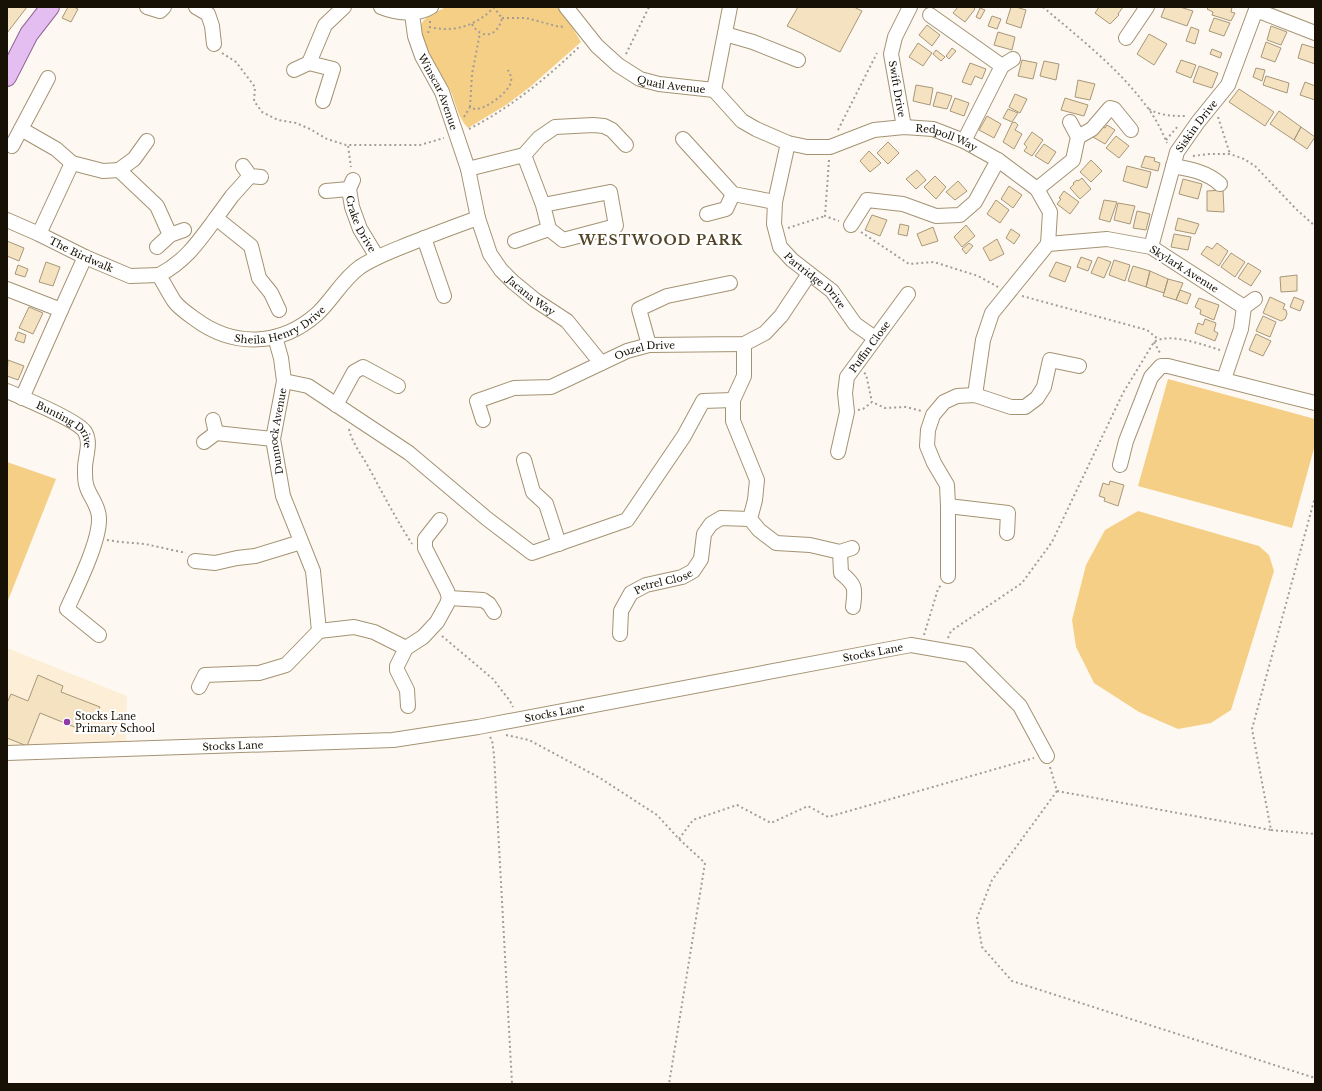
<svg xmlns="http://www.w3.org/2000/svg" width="1322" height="1091" font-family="'Libre Baskerville',serif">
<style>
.built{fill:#fdefd7}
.green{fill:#f6cf86}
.building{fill:#f4e2c1;stroke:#a89778}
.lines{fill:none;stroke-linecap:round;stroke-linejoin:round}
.minor-casing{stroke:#a49373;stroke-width:16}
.major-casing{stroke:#916499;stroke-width:20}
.path{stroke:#a29d95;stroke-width:2;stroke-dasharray:2 3;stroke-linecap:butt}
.minor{stroke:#fff;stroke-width:14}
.major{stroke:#e5bef1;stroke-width:18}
.poi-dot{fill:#903aa8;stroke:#fff;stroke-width:1.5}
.labels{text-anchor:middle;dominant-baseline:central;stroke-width:4;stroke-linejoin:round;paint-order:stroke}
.street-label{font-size:10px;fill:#161005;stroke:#fff}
.poi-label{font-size:10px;fill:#161005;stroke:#fff;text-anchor:start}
.district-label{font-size:14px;font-weight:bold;letter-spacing:1px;fill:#534427;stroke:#fff}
</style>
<rect width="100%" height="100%" fill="#fdf9f2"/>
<!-- built -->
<path class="built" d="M7 648 127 696 126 748 7 750Z"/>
<!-- green -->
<path class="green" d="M446 7H558L568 20 581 42 530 87 506 105 468 128C458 118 456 104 451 92 443 75 420 46 421 27 421 17 439 11 446 7Z
M1168 379 1315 419V445L1292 528 1138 486Z
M7 462 56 479 7 603Z
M1138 511 1259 546 1269 555 1274 571 1231 710 1211 723 1178 729 1139 712 1094 683 1076 647 1072 620 1086 565 1105 530Z"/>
<!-- building -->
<path class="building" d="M7 7H27L7 33Z
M68 7H74L78 9 71 22 62 18Z
M798 7H854L862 11 840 52 787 26Z
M958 7H973L975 9 965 22 953 13Z
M1011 7H1016L1026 10 1021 28 1006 23Z
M1099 7H1123L1118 14 1119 15 1110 24 1095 13Z
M1165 7H1180L1193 11 1187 26 1161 17Z
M1209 7H1232L1231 12 1235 13 1231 21 1212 15 1213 12 1207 9Z
M980 8 985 10 980 19 976 17Z
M992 16 1001 19 997 29 988 26Z
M1214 18 1230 23 1224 36 1209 31Z
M927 25 940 35 932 46 919 35Z
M1271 26 1287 32 1281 45 1267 40Z
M1191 27 1199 30 1195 44 1186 41Z
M998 32 1015 37 1012 50 994 45Z
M1149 34 1167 44 1154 65 1137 54Z
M1266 42 1281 48 1275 62 1261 57Z
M918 43 932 53 923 66 909 57Z
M1302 44 1315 48V64L1298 58Z
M952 48 956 51 949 59 946 56Z
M1212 49 1222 53 1220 58 1210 54Z
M936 50 945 57 941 61 933 54Z
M1022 60 1037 63 1033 79 1018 76Z
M1181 60 1196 65 1191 78 1176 72Z
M1044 61 1059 64 1056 80 1040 76Z
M970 63 986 69 982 79 975 76 971 85 962 82Z
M1199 66 1218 73 1212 88 1193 82Z
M1256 68 1265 70 1262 81 1253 77Z
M1266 76 1289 83 1287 93 1263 85Z
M1078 80 1095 84 1090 100 1075 97Z
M1305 82 1315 86V100L1300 95Z
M916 85 933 88 930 105 913 101Z
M1239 89 1274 112 1265 126 1229 102Z
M937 92 952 96 947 109 933 106Z
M1015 94 1027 99 1020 113 1009 107Z
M955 98 969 103 964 116 950 111Z
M1065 98 1088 105 1084 116 1061 110Z
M1008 109 1018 113 1012 122 1003 118Z
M1279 111 1301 127 1294 140 1270 124Z
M987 116 1001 124 994 138 979 130Z
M1015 122 1018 125 1015 130 1022 134 1014 149 1003 142 1012 123Z
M1107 125 1115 130 1105 144 1093 137 1101 126 1105 128Z
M1301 127 1315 137 1307 149 1294 140Z
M1032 132 1043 140 1032 156 1024 151 1027 147 1024 144Z
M1116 136 1129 146 1119 158 1106 148Z
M888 142 899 153 888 164 877 153Z
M1044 144 1056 152 1048 164 1035 156Z
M869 151 881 163 870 172 860 161Z
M1145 156 1155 158 1154 161 1160 163 1158 171 1141 167Z
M1091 160 1102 171 1091 182 1080 172Z
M1127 166 1151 172 1147 188 1123 181Z
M917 170 926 180 916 189 906 179Z
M935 176 946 187 936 199 924 187Z
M1082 178 1091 189 1080 199 1070 188 1074 184 1073 183 1077 180 1078 181Z
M1183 179 1202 184 1198 199 1179 194Z
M958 181 967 191 955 200 946 192Z
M1009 186 1022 195 1013 208 1001 199Z
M1223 190 1224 212 1207 211V191Z
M1064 191 1079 202 1070 214 1057 204 1061 199 1059 198Z
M996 200 1009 210 1000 223 987 214Z
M1104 200 1117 202 1110 222 1099 219Z
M1118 203 1135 206 1130 224 1114 220Z
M1137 211 1150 214 1146 230 1133 228Z
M872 215 887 220 880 236 865 230Z
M1178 218 1199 224 1195 234 1175 230Z
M900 224 909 226 907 236 898 234Z
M966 225 975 236 962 247 954 237Z
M933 227 938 241 922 246 917 234Z
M1011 229 1020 235 1014 244 1006 238Z
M1174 234 1191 237 1188 250 1171 247Z
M997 239 1004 254 990 261 983 248Z
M7 241 24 248 19 261 7 256Z
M969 243 973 246 966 254 962 249Z
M1217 243 1228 251 1219 266 1201 254 1207 246 1212 249Z
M1231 253 1245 262 1235 277 1221 267Z
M1081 257 1092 261 1088 271 1077 267Z
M1098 257 1111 262 1104 278 1091 273Z
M1114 260 1130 265 1125 281 1109 275Z
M46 262 60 267 53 286 39 282Z
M1056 262 1071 267 1065 282 1049 276Z
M1248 263 1261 271 1251 286 1238 278Z
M18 265 28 269 25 277 15 274Z
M1133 266 1150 271 1146 287 1128 281Z
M1150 271 1168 279 1164 293 1146 287Z
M1297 275V291L1281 292 1280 277Z
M1168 279 1183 283 1176 300 1163 296Z
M1180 290 1191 294 1187 304 1176 300Z
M1270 297 1285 304 1283 309 1286 310 1287 314 1285 319 1281 321 1263 313Z
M1294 297 1304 301 1300 311 1290 307Z
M1199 298 1219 305 1214 320 1200 314 1201 310 1195 307Z
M29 307 43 313 33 334 19 328Z
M1263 316 1276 322 1270 337 1256 331Z
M1205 319 1216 323 1214 331 1218 333 1215 341 1195 333 1198 323 1203 325Z
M18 332 26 335 24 343 15 340Z
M1256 334 1271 341 1263 356 1249 350Z
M8 360 24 366 18 380 7 376Z
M1110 481 1124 485 1118 506 1104 501 1105 498 1099 496 1103 483 1109 485Z
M38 675 63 686 61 692 100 707 94 721 82 716 77 728 40 713 27 746 7 738V703L11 694 28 701Z"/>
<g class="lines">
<defs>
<g id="minor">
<path d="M147 7 160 11 164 7"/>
<path d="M196 7 208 14 212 26 214 44"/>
<path d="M381 7C396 13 416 16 431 7"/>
<path id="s1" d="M566 7 597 46 618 65 640 79 659 84 714 90 742 121 756 129 788 143 807 147H830L874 130 904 127 933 129 964 141 998 160 1037 189 1050 212 1048 244"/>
<path d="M1256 10 1315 33"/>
<path id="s2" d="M412 14 415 36 422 56 442 92 468 169 478 218 490 254 501 270 513 282 535 300 567 321 601 363"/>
<path d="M930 15 1002 66 964 141"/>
<path d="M725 34 753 42 798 60"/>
<path d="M1126 38 1147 7"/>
<path d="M1002 66 1013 59"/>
<path d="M294 70 309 63"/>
<path d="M714 90 730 7"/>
<path d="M323 101 333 69 309 63 325 25 344 7"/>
<path d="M904 127 891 54 895 37 910 7"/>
<path d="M21 129 56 149 72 163"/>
<path d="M1078 137 1092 129 1110 108 1114 109 1131 130"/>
<path d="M683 139 733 194 775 202"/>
<path id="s3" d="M788 143 775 202 774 224 780 247 792 260 832 291 855 324 875 338"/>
<path d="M12 146 48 78"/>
<path d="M524 155 543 205 549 229 563 240 616 226 610 192 543 205"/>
<path d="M243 166 250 176 261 177"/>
<path d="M1173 166C1190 169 1207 172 1220 184"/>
<path d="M468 169 524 155 539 138 555 127 593 125 604 126 612 130 626 145"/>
<path d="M119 170 134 159 147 141"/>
<path d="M250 176 232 196 216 218 251 246 259 278 271 293 279 310"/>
<path id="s4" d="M353 180 349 189 352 207 360 229 377 257"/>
<path d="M1037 189 1073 160 1078 137 1070 122"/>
<path d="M326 191 349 189"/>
<path d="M707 214 726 209 733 194"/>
<path id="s5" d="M216 218C199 241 186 261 159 275 164 284 169 293 174 301 179 308 188 314 195 319 234 348 281 346 317 314 333 299 342 280 360 267 375 257 392 251 409 244 432 235 455 226 478 218"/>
<path id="s6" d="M7 220 39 234 85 257 130 276 159 275"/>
<path d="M851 225 867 200 903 204 936 216 960 215 975 202 998 160"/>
<path d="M39 234 72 163 103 171 119 170 157 206 170 235"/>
<path d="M424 238 444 296"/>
<path d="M515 241 549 229"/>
<path d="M1048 244 1107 239 1151 247 1244 307 1241 329 1224 379"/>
<path d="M157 247 170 235 184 230"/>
<path id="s7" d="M1151 247 1177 152 1198 122 1228 85 1257 7"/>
<path d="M7 289 61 310"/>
<path d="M1244 307 1255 299"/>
<path d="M744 344V376L733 400V421L757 480 755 500 750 519 759 530 776 543 810 545 840 552 841 573C857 586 855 589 853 607"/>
<path d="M649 345 639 309 667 296 730 283"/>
<path d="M284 381 308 386 409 453 486 518 532 553 627 520 684 436 703 401 733 400"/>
<path id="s8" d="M7 391C21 397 79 421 85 432 92 444 84 459 85 471 85 475 85 480 86 484 88 495 99 505 99 518 100 541 77 587 67 609L99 635"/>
<path d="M975 395 983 340 992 313 1048 244"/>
<path d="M22 398 61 310 85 257"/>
<path d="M336 405 354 372 363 367 398 386"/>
<path id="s9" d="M483 420 477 401 514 388 551 387 627 351 649 345 744 344 765 333 781 316 809 274"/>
<path d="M216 433 273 439"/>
<path d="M204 442 216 433 213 420"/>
<path id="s10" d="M838 452 847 412 845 393 847 377 908 294"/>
<path d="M524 460 533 492 546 504 559 544"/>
<path d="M1120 465 1126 441 1151 377 1161 366H1168C1217 378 1266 391 1315 403"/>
<path d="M948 506 1008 513 1007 533"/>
<path d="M840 552 852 548"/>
<path d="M195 561 215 563 237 558 255 556 301 542"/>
<path d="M948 576V506L947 485 934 463 927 446 928 430 933 415 944 402 957 396 975 395 1011 407H1025L1037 398 1044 387 1050 360 1079 366"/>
<path d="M449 598 483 600 489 604 494 612"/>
<path d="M319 631 354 627 374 632 406 648"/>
<path id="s11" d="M620 634 621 611 631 593 646 585 682 577 693 571 701 559 704 534 711 524 721 518 750 519"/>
<path id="s12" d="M199 687 205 675 259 673 286 665 319 631 313 571 283 496 273 439 284 381 281 358 275 337"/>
<path d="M408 706 407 690 397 670V666L406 648 423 637 437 622 447 604 449 598 447 591 425 548V539L440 520"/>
<path id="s13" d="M7 753 393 740 478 727 911 645 969 655 1020 706 1047 756"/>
</g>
<path id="major" d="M7 77 29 34 50 7"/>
</defs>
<!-- minor casing -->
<use href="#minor" class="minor-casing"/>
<!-- major casing -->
<use href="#major" class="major-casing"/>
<!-- path -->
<path class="path" d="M1043 7C1078 37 1116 66 1144 103 1154 115 1161 129 1167 143
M502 18H526L560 27 565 26
M430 21V27C454 33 478 25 494 7
M472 24C482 41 498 36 502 18L494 8
M428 33 430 27
M222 53 236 62 255 87 254 101 262 112 278 120 296 123 310 129 327 139 346 145H420L444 138
M626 54 649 7
M470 107 472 74 480 33
M1149 109C1161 116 1173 116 1187 116
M464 117 470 107C472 108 474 109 476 109 486 109 509 92 511 82 512 77 510 74 508 70
M1218 117 1230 154
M469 129C510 108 547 78 580 46
M838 130 877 53
M1166 140 1179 125
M348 146 351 167
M1193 156 1209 154H1230L1244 159 1255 166 1296 209 1315 226
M829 160 825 216 839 221
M788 228 825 216
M861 232 909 264 934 262 978 276 998 287
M1022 296 1147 330 1158 339
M1154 342 1160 353
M864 373 866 374 872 402
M858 410 863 409 872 402 885 408 906 407 922 411
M349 429C352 443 362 455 369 468 383 494 396 519 412 544
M107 540 121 542 145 544 186 553
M924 635 938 589 941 585
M442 636 493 679 510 701 513 707
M948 638 951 631 1022 583 1052 542 1123 393 1154 342C1169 332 1204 345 1220 350
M506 735 529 740 600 778 657 815 679 839 705 863 669 1084
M490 737 492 740 494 755 512 1084
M1050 767 1057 791 1271 830 1252 729 1315 497
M1057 791 992 880 977 918 982 947 1012 981 1315 1078
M1271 830 1315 834
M679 839 693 820 737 805 771 823 808 806 828 817 1034 758"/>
<!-- minor -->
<use href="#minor" class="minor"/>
<!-- major -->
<use href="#major" class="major"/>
</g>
<!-- markers -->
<circle class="poi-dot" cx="67" cy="722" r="4"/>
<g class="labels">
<!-- street labels -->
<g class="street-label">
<text stroke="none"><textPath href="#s1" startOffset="136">Quail Avenue</textPath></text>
<text transform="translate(897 89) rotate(80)">Swift Drive</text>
<text stroke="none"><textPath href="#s2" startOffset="83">Winscar Avenue</textPath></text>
<text stroke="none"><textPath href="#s7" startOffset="131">Siskin Drive</textPath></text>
<text stroke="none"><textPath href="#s1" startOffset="436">Redpoll Way</textPath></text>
<text stroke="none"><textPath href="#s4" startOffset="47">Crake Drive</textPath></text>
<text stroke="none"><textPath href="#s6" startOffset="82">The Birdwalk</textPath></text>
<text transform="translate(1184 269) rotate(32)">Skylark Avenue</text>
<text stroke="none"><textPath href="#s3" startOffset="155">Partridge Drive</textPath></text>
<text stroke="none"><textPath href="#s2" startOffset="313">Jacana Way</textPath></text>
<text stroke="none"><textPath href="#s5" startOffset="232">Sheila Henry Drive</textPath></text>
<text stroke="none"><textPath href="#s10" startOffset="114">Puffin Close</textPath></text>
<text stroke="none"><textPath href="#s9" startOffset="198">Ouzel Drive</textPath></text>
<text stroke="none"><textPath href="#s8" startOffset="69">Bunting Drive</textPath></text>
<text stroke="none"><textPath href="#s12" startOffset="350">Dunnock Avenue</textPath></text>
<text stroke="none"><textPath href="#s11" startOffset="78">Petrel Close</textPath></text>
<text stroke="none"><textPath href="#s13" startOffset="874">Stocks Lane</textPath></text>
<text stroke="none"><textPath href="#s13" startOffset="550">Stocks Lane</textPath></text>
<text stroke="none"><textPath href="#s13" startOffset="226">Stocks Lane</textPath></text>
</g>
<!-- poi labels -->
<g class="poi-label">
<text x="75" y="716">Stocks Lane<tspan x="75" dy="12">Primary School</tspan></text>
</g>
<!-- district labels -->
<g class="district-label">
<text x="661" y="240">WESTWOOD PARK</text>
</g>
</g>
<!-- border -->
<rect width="1322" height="1091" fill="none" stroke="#161005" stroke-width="16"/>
</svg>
